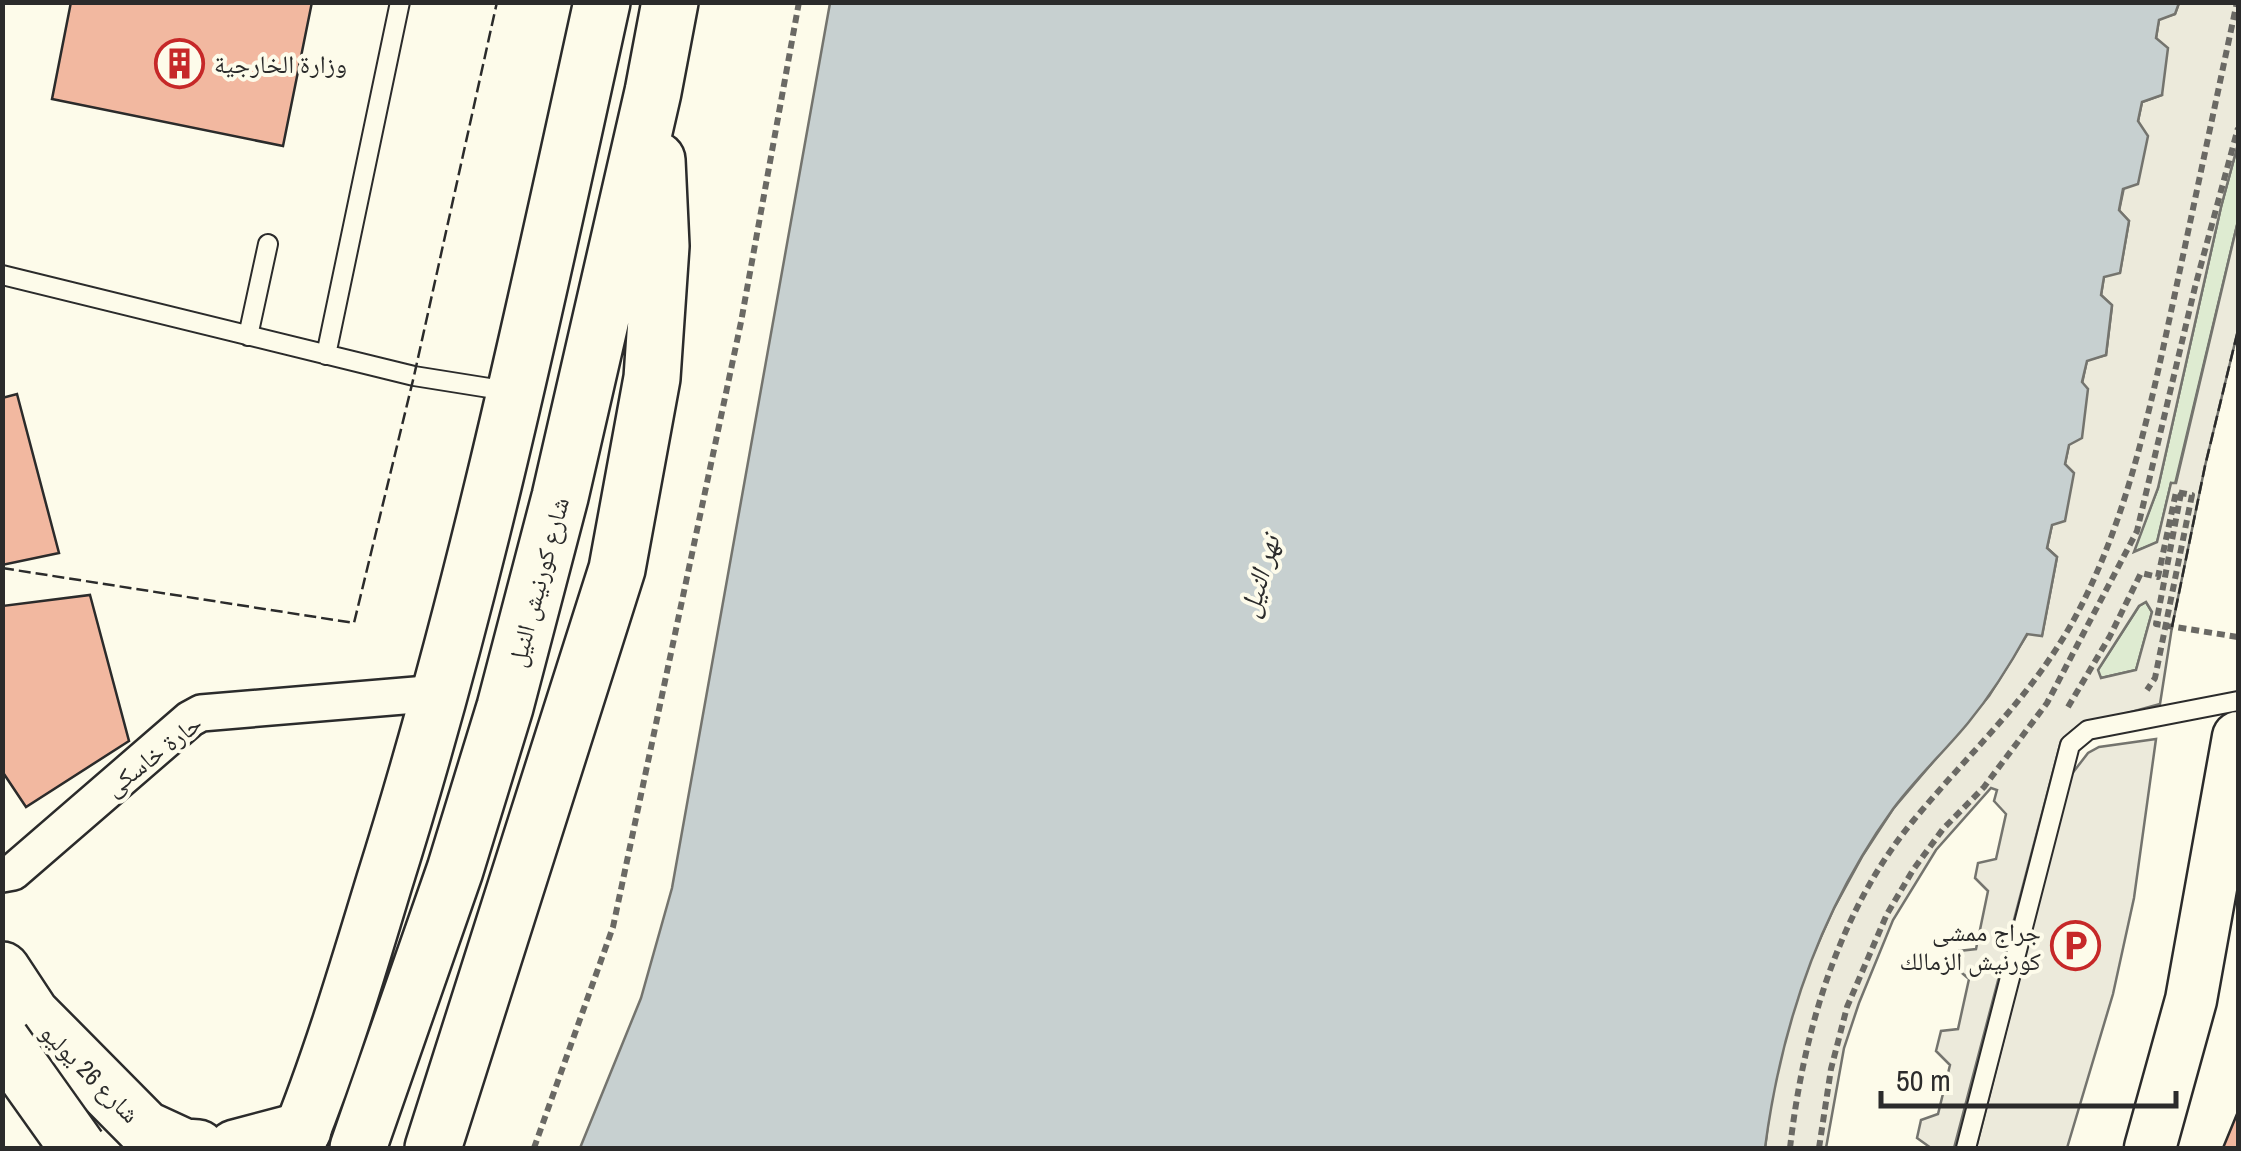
<svg xmlns="http://www.w3.org/2000/svg" width="2241" height="1151" font-family="'Archivo Narrow','Noto Naskh Arabic',sans-serif">
<style>
.green{fill:#deebd1;stroke:#74746e;stroke-width:2.5}
.parking{fill:#eceadb;stroke:#74746e;stroke-width:2.5;fill-rule:evenodd}
.water{fill:#c7d0d0;stroke:#74746e;stroke-width:2.5}
.building{fill:#f2b8a0;stroke:#2b2b2b;stroke-width:2.5}
.lines{fill:none;stroke-linecap:round;stroke-linejoin:round}
.lane-casing{stroke:#2b2b2b;stroke-width:22}
.street-casing{stroke:#2b2b2b;stroke-width:40}
.secondary-casing{stroke:#2b2b2b;stroke-width:55}
.primary-casing{stroke:#2b2b2b;stroke-width:60}
.highway-casing{stroke:#2b2b2b;stroke-width:60}
.path{stroke:#6a6964;stroke-width:6;stroke-dasharray:8 5;stroke-linecap:butt}
.lane{stroke:#fdfbea;stroke-width:18}
.street{stroke:#fdfbea;stroke-width:35}
.secondary{stroke:#fdfbea;stroke-width:50}
.primary{stroke:#fdfbea;stroke-width:55}
.highway{stroke:#fdfbea;stroke-width:55}
.highway-bridge-casing{stroke:#2b2b2b;stroke-width:60;stroke-linecap:butt}
.highway-bridge{stroke:#fdfbea;stroke-width:55}
.fence{stroke:#2b2b2b;stroke-width:2.5;stroke-dasharray:12 5;stroke-linecap:butt}
.labels{text-anchor:middle;dominant-baseline:central;stroke-width:8;stroke-linejoin:round;paint-order:stroke}
.poi-label{font-size:25px;fill:#2b2b2b;stroke:#fdfbea;text-anchor:start}
.street-label{font-size:25px;fill:#2b2b2b;stroke:#fdfbea}
.water-label{font-size:28px;font-style:italic;fill:#2b2b2b;stroke:#fdfbea}
</style>
<rect width="100%" height="100%" fill="#fdfbea"/>
<!-- green -->
<path class="green" d="M2238 144V221L2175 484 2171 483 2157 543 2133 552 2158 488 2221 207Z
M2146 602 2152 612 2136 670 2101 678 2097 671 2139 606Z"/>
<!-- parking -->
<path class="parking" d="M2179 3H2238V144L2221 207 2158 488 2134 552 2157 542 2171 483H2176L2238 221V330L2205 466 2172 627 2160 704 2077 727 2061 741 1954 1148H1931L1917 1138 1921 1120 1938 1114 1950 1065 1936 1051 1941 1031 1958 1029 1969 979 1955 967 1959 951 1976 949 1988 891 1975 878 1978 863 1996 859 2006 814 1994 801 1997 790 1991 788 1936 850 1893 920 1859 1003 1844 1048 1826 1148H1765L1772 1090 1787 1028 1807 968 1833 910 1863 855 1893 809 1989 696 2028 633 2042 635 2057 557 2047 548 2087 360 2106 355 2112 306 2101 295 2104 276 2120 272 2129 221 2119 211 2142 102 2162 95 2156 38 2159 19 2175 14ZM2146 602 2152 612 2136 670 2101 678 2098 670 2139 606Z
M2156 739 2134 898 2113 994 2067 1148H1976L2071 775 2088 753 2099 747Z"/>
<!-- water -->
<path class="water" d="M830 3H2179L2175 14 2159 20 2156 38 2168 48 2162 95 2142 102 2138 121 2148 136 2138 184 2123 189 2119 210 2129 221 2120 273 2104 277 2101 295 2112 305 2106 355 2087 361 2082 382 2088 389 2082 438 2069 445 2065 464 2074 473 2065 521 2052 525 2047 548 2057 557 2042 636 2027 634C2010 665 1991 695 1968 723 1944 752 1916 778 1893 809 1820 910 1781 1026 1765 1148H580L641 998 672 888Z"/>
<!-- building -->
<path class="building" d="M71 2H312L283 146 52 99Z
M17 394 59 553 2 565V398Z
M90 595 129 741 26 807 2 771V606Z
M2237 1114 2238 1148H2223Z"/>
<g class="lines">
<defs>
<path id="lane" d="M2 275 414 376 508 391
M248 336 268 244
M326 355 400 2
M1966 1148 2070 745 2088 730 2238 701"/>
<path id="street" d="M2 874 13 872 190 719 201 713 439 693"/>
<path id="secondary" d="M2150 1148 2191 1000 2238 737"/>
<path id="primary" d="M2 970 31 1014 145 1129 184 1147 198 1148
M235 1148 303 1130"/>
<path id="highway" d="M2 1117 25 1148
M295 1148C330 1063 357 972 384 883 475 594 537 298 602 2
M358 1148 455 870 505 707 560 497 653 92 670 2
M433 1148 617 569 652 378 661 246 657 160"/>
</defs>
<!-- lane casing -->
<use href="#lane" class="lane-casing"/>
<!-- street casing -->
<use href="#street" class="street-casing"/>
<!-- secondary casing -->
<use href="#secondary" class="secondary-casing"/>
<!-- primary casing -->
<use href="#primary" class="primary-casing"/>
<!-- highway casing -->
<use href="#highway" class="highway-casing"/>
<!-- path -->
<path class="path" d="M2181 493 2156 624 2238 637
M2068 707 2110 636 2141 573 2158 577 2176 492 2192 495 2155 678 2147 690
M534 1148 613 927 741 322 799 2
M1790 1148C1803 1033 1838 912 1913 821 1978 742 2042 689 2087 594 2132 500 2152 399 2174 298 2195 199 2216 101 2237 2
M1819 1148 1831 1069 1847 1007 1887 914 1913 870 1943 829 1984 787 2047 703 2137 531 2195 287 2238 128"/>
<!-- lane -->
<use href="#lane" class="lane"/>
<!-- street -->
<use href="#street" class="street"/>
<!-- secondary -->
<use href="#secondary" class="secondary"/>
<!-- primary -->
<use href="#primary" class="primary"/>
<!-- highway -->
<use href="#highway" class="highway"/>
<defs>
<path id="highway-bridge" d="M2 1041 78 1148"/>
</defs>
<!-- highway-bridge casing -->
<use href="#highway-bridge" class="highway-bridge-casing"/>
<!-- highway-bridge -->
<use href="#highway-bridge" class="highway-bridge"/>
<!-- fence -->
<path class="fence" d="M2 568 354 623 414 376 497 2
M2172 627 2205 466 2238 330"/>
</g>
<!-- icons -->
<defs>
<symbol id="building-ring" viewBox="-11 -11 22 22"><circle r="9.5" fill="#fdfbea" stroke="#c62828" stroke-width="1.5"/><path d="M-4-6H4V6H1V3H-1V6H-4ZM-2.5-4.3h1.7v1.8h-1.7ZM.8-4.3h1.7v1.8H.8ZM-2.5-1h1.7V.8h-1.7ZM.8-1h1.7V.8H.8Z" fill="#c62828"/></symbol>
<symbol id="parking-ring" viewBox="-11 -11 22 22"><circle r="9.5" fill="#fdfbea" stroke="#c62828" stroke-width="1.5"/><path d="M-3.5-5.5H1a3.5 3.5 0 0 1 0 7H-1V5.5H-3.5ZM-1-3.4V-.6H.8a1.4 1.4 0 0 0 0-2.8Z" fill="#c62828"/></symbol>
</defs>
<g fill-rule="evenodd">
<use href="#building-ring" x="152" y="36" width="55" height="55"/>
<use href="#parking-ring" x="2048" y="918" width="55" height="55"/>
</g>
<g class="labels">
<!-- poi labels -->
<g class="poi-label">
<text x="214" y="64">وزارة الخارجية</text>
<text x="2041" y="932" text-anchor="end">جراج ممشى<tspan x="2041" dy="29">كورنيش الزمالك</tspan></text>
</g>
<!-- street labels -->
<g class="street-label">
<text transform="translate(538 582) rotate(-75)">شارع كورنيش النيل</text>
<text transform="translate(153 755) rotate(-38)">حارة خاسكى</text>
<text transform="translate(90 1073) rotate(45)">شارع 26 يوليو</text>
</g>
<!-- water labels -->
<g class="water-label">
<text transform="translate(1259 576) rotate(-74)">نهر النيل</text>
</g>
</g>
<!-- border -->
<rect width="2241" height="1151" fill="none" stroke="#2b2b2b" stroke-width="10"/>
<!-- scale -->
<path d="M1881 1091v15h295v-15" fill="none" stroke="#2b2b2b" stroke-width="5"/>
<text x="1896" y="1091" font-size="30" fill="#2b2b2b" stroke="#fdfbea" stroke-width="8" paint-order="stroke">50 m</text>
</svg>
